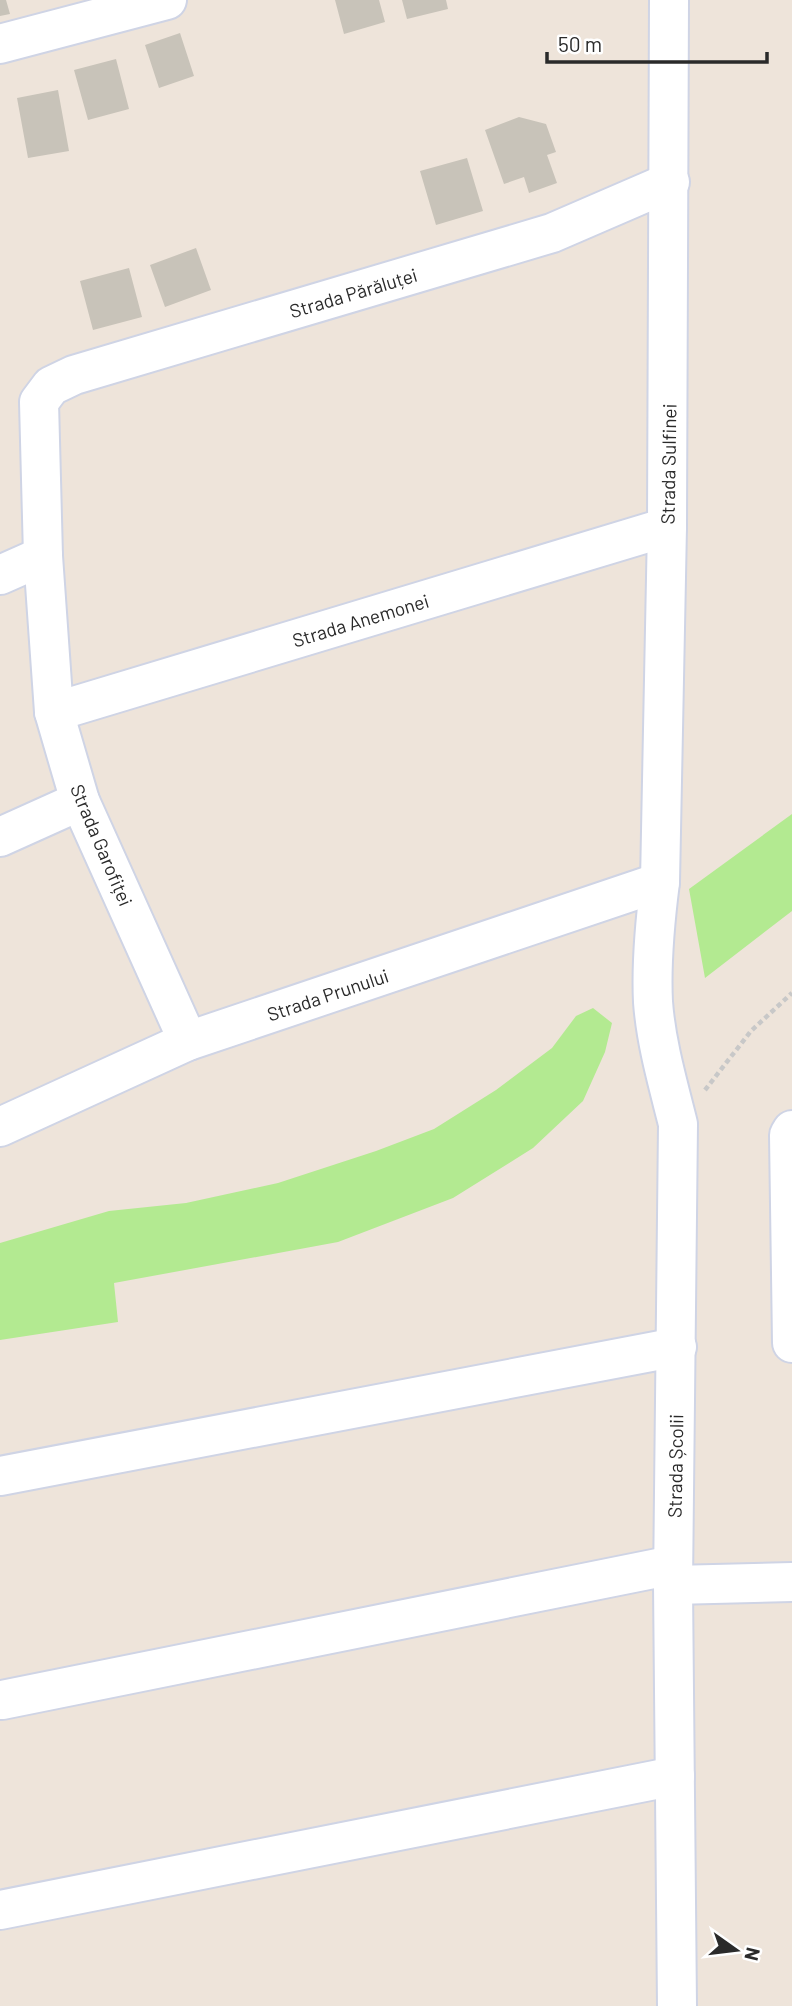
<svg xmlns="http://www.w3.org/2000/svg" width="792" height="2006" font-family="Barlow,sans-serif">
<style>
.green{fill:#b3ea91}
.building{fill:#c8c3b9}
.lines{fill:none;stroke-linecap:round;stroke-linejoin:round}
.minor-casing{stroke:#cfd4e5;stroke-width:42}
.path{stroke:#c8c8c8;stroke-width:4.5;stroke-dasharray:5 3.5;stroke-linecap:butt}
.minor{stroke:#fff;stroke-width:38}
.labels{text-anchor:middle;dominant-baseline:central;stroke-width:7;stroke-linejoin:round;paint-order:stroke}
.street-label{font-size:19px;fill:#2a2a2a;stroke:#fff}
</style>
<rect width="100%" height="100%" fill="#eee4da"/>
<!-- green -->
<path class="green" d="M792 814V911L705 978 689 889Z
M593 1008 612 1023 605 1052 583 1101 533 1148 453 1198 338 1242 114 1283 118 1322 0 1340V1243L109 1211 186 1203 278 1183 376 1151 434 1129 496 1090 552 1048 576 1016Z"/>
<!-- building -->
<path class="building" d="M0 0H6L10 14 0 16Z
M335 0H379L385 22 344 34Z
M402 0H446L448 9 407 19Z
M180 33 194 76 159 88 145 45Z
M116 59 129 109 88 120 74 70Z
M58 90 69 151 28 158 17 98Z
M519 117 546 124 556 152 547 155 557 183 529 193 524 177 504 184 485 130Z
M467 158 483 211 436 225 420 171Z
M196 248 211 290 165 307 150 265Z
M129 268 142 317 93 330 80 281Z"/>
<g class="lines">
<defs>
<g id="minor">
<path d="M669 0 667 527 660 882C655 921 651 962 653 1002 656 1043 668 1084 678 1124L673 1585 677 2006"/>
<path d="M0 44 167 0"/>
<path d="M0 575 43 556"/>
<path id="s1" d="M54 712 667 527"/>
<path d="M0 837 80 801"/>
<path id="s2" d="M188 1041 80 801 54 712 43 556 39 402 51 386 74 375 552 233 670 182"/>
<path id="s3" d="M0 1127 188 1041 660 882"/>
<path d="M792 1130 789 1135 792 1343"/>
<path d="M0 1476 677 1347"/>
<path d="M673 1585 792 1582"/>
<path d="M2 1700 673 1565"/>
<path d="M0 1910 675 1776"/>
</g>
</defs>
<!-- minor casing -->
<use href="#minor" class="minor-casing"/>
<!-- path -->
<path class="path" d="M705 1090 751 1031 792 993"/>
<!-- minor -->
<use href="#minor" class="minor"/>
</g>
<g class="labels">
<!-- street labels -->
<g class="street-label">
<text stroke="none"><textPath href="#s2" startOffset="1003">Strada Părăluței</textPath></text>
<text transform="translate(668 464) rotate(-89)">Strada Sulfinei</text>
<text stroke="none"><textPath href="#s1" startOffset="320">Strada Anemonei</textPath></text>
<text transform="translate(102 845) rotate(67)">Strada Garofiței</text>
<text stroke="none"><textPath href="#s3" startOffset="354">Strada Prunului</textPath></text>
<text transform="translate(675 1466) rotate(-89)">Strada Școlii</text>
</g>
</g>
<!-- north arrow -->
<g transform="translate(736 1950) rotate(104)" stroke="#ffffff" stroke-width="5" paint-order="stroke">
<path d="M0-5L12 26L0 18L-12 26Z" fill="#2a2a2a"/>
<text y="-10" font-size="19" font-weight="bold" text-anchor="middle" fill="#2a2a2a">N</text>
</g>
<!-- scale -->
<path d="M547 52v10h220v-10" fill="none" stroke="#2a2a2a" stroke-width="3.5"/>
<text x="558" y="52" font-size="21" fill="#2a2a2a" stroke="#ffffff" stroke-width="5" paint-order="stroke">50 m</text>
</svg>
